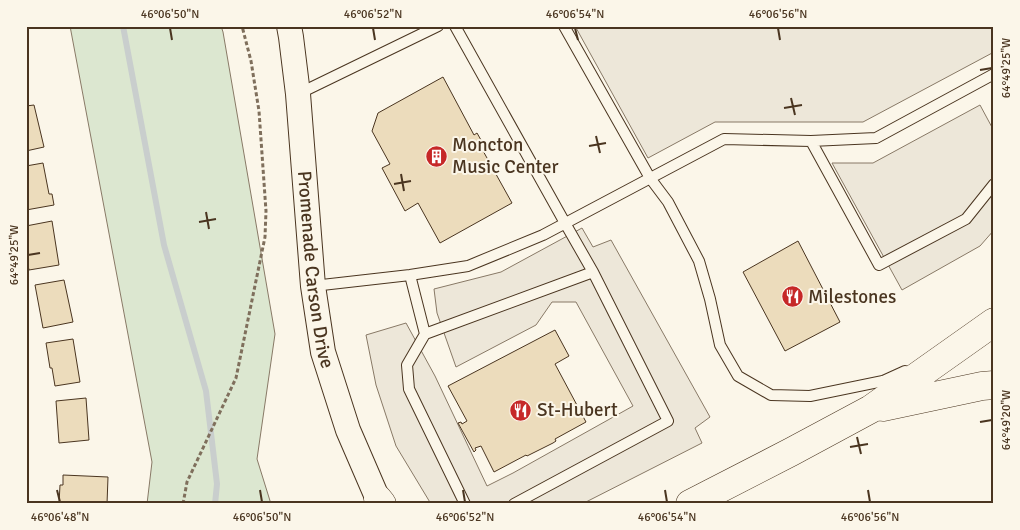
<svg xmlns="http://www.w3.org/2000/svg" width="1020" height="530" font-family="Signika,sans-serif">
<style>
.green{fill:#dce7d0;stroke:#887966}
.parking{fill:#ede7d9;stroke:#887966}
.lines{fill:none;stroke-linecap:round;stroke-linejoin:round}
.stream{stroke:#c9cecd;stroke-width:6}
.building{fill:#ecdcbc;stroke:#4a3520}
.service-casing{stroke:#4a3520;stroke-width:12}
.tertiary-casing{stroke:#4a3520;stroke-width:26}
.motorway-casing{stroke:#4a3520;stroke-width:29}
.path{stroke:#7f6f5c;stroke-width:3;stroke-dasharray:4 2.5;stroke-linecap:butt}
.service{stroke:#fbf6e9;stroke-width:10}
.tertiary{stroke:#fbf6e9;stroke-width:24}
.motorway{stroke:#fbf6e9;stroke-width:28}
.ticks{fill:none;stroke:#4a3520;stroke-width:2}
.labels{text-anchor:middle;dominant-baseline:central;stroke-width:4;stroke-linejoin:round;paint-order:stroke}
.poi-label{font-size:19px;fill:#4a3520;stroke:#fbf6e9;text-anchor:start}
.street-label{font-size:19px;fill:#4a3520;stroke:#fbf6e9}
.neatline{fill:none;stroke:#4a3520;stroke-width:2}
.ticks-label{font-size:12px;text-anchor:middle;fill:#4a3520}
</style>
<rect width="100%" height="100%" fill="#fbf6e9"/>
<!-- green -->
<path class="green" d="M70 26H221L223 32 275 334 257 459 271 504H147L152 462Z"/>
<!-- parking -->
<path class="parking" d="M575 26H994V52L863 122H715L648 158Z
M980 105 994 131V230L980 246 902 290 832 163H873Z
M582 228 593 247 611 240 710 417 695 428 702 443 582 504H431L396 446 376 385 366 335 406 323 435 376 487 486 513 473 633 406 576 302H552L536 325 456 367 437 313 434 289 501 272Z"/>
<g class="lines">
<!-- stream -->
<path class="stream" d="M123 26 164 245 206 391 217 484 215 504"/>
</g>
<!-- building -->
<path class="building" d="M443 77 474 135 477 133 485 147 482 149 512 203 440 243 418 203 405 211 382 168 390 164 372 131 378 113Z
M34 105 44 147 26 151V106Z
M43 163 49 194H52L54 205 26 210V166Z
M52 221 59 265 29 270 26 256V226Z
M798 241 840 322 785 351 743 272Z
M64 280 73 322 43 328 35 285Z
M555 330 569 356 555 364 586 422 555 439 556 441 553 443 527 456 526 455 494 472 481 446 475 448 476 450 474 452 458 423 461 422 462 424 467 421 448 386Z
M73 339 80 382 55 386 52 368H50L46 343Z
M86 398 89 440 59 443 56 401Z
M63 475 108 477 107 504H59L60 485H63Z"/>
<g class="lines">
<defs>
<path id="service" d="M455 26 565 223 593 272
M564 26 650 178 668 202 699 261 710 299 720 345 738 376 771 395 810 396 883 381 905 371
M298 94 438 26
M811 141 879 265 966 219 994 184
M410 275 425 334
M313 286 410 275 468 266 543 235 724 139 811 141 876 138 994 74
M465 504 409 389 407 365 425 334 593 272 668 421 514 504"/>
<g id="tertiary">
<path id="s1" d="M289 26 291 37 298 94 313 286 323 352 348 430 380 504"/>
</g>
<path id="motorway" d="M883 407 982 386 994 385
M378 499 382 504
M690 504 791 452 871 409 994 322"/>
</defs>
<!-- service casing -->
<use href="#service" class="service-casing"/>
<!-- tertiary casing -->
<use href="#tertiary" class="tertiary-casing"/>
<!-- motorway casing -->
<use href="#motorway" class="motorway-casing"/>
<!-- path -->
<path class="path" d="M183 504 187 482 236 378 265 237 266 211 259 111 251 61 242 26"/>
<!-- service -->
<use href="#service" class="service"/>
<!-- tertiary -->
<use href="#tertiary" class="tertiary"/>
<!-- motorway -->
<use href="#motorway" class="motorway"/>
</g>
<!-- ticks -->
<path class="ticks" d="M170 28 172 40M373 28 375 40M575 28 578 40M778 28 780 40M980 70 992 68M791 98 795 115M784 108 802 105M596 136 600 153M589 146 606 143M401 174 404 191M394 184 411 181M206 212 209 229M199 222 216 219M28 255 40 253M980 422 992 420M857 437 861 454M850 447 868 444M57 490 60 502M260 490 262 502M463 490 465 502M665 490 667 502M868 490 870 502"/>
<!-- icons -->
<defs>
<symbol id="building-disc" viewBox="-11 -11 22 22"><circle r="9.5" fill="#c62828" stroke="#fbf6e9"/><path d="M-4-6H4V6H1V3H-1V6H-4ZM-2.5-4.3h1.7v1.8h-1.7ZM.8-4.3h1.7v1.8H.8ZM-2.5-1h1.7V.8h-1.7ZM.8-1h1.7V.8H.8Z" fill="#fff"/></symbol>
<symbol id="restaurant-disc" viewBox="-11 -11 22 22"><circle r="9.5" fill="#c62828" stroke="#fbf6e9"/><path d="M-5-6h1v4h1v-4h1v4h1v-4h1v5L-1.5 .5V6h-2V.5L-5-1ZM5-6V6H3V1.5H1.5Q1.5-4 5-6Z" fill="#fff"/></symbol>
</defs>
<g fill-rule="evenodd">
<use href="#building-disc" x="424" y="144" width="25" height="25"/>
<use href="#restaurant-disc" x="780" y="284" width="25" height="25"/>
<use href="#restaurant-disc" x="508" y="398" width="25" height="25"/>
</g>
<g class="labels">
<!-- poi labels -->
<g class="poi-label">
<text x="452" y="145">Moncton<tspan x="452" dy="22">Music Center</tspan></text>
<text x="808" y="297">Milestones</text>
<text x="537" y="410">St-Hubert</text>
</g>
<!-- street labels -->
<g class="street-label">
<text stroke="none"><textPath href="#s1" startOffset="245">Promenade Carson Drive</textPath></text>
</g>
</g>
<!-- border -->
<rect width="1020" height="530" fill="none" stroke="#fbf6e9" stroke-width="55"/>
<rect x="28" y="28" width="964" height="474" class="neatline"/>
<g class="ticks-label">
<text x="170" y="18">46°06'50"N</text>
<text x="373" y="18">46°06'52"N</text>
<text x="575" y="18">46°06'54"N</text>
<text x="778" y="18">46°06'56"N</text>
<text transform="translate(1006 68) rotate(-90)" y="4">64°49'25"W</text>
<text transform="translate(14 255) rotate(-90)" y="4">64°49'25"W</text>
<text transform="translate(1006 420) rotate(-90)" y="4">64°49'20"W</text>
<text x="60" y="521">46°06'48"N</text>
<text x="262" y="521">46°06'50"N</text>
<text x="465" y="521">46°06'52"N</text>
<text x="667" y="521">46°06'54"N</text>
<text x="870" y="521">46°06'56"N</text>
</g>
</svg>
